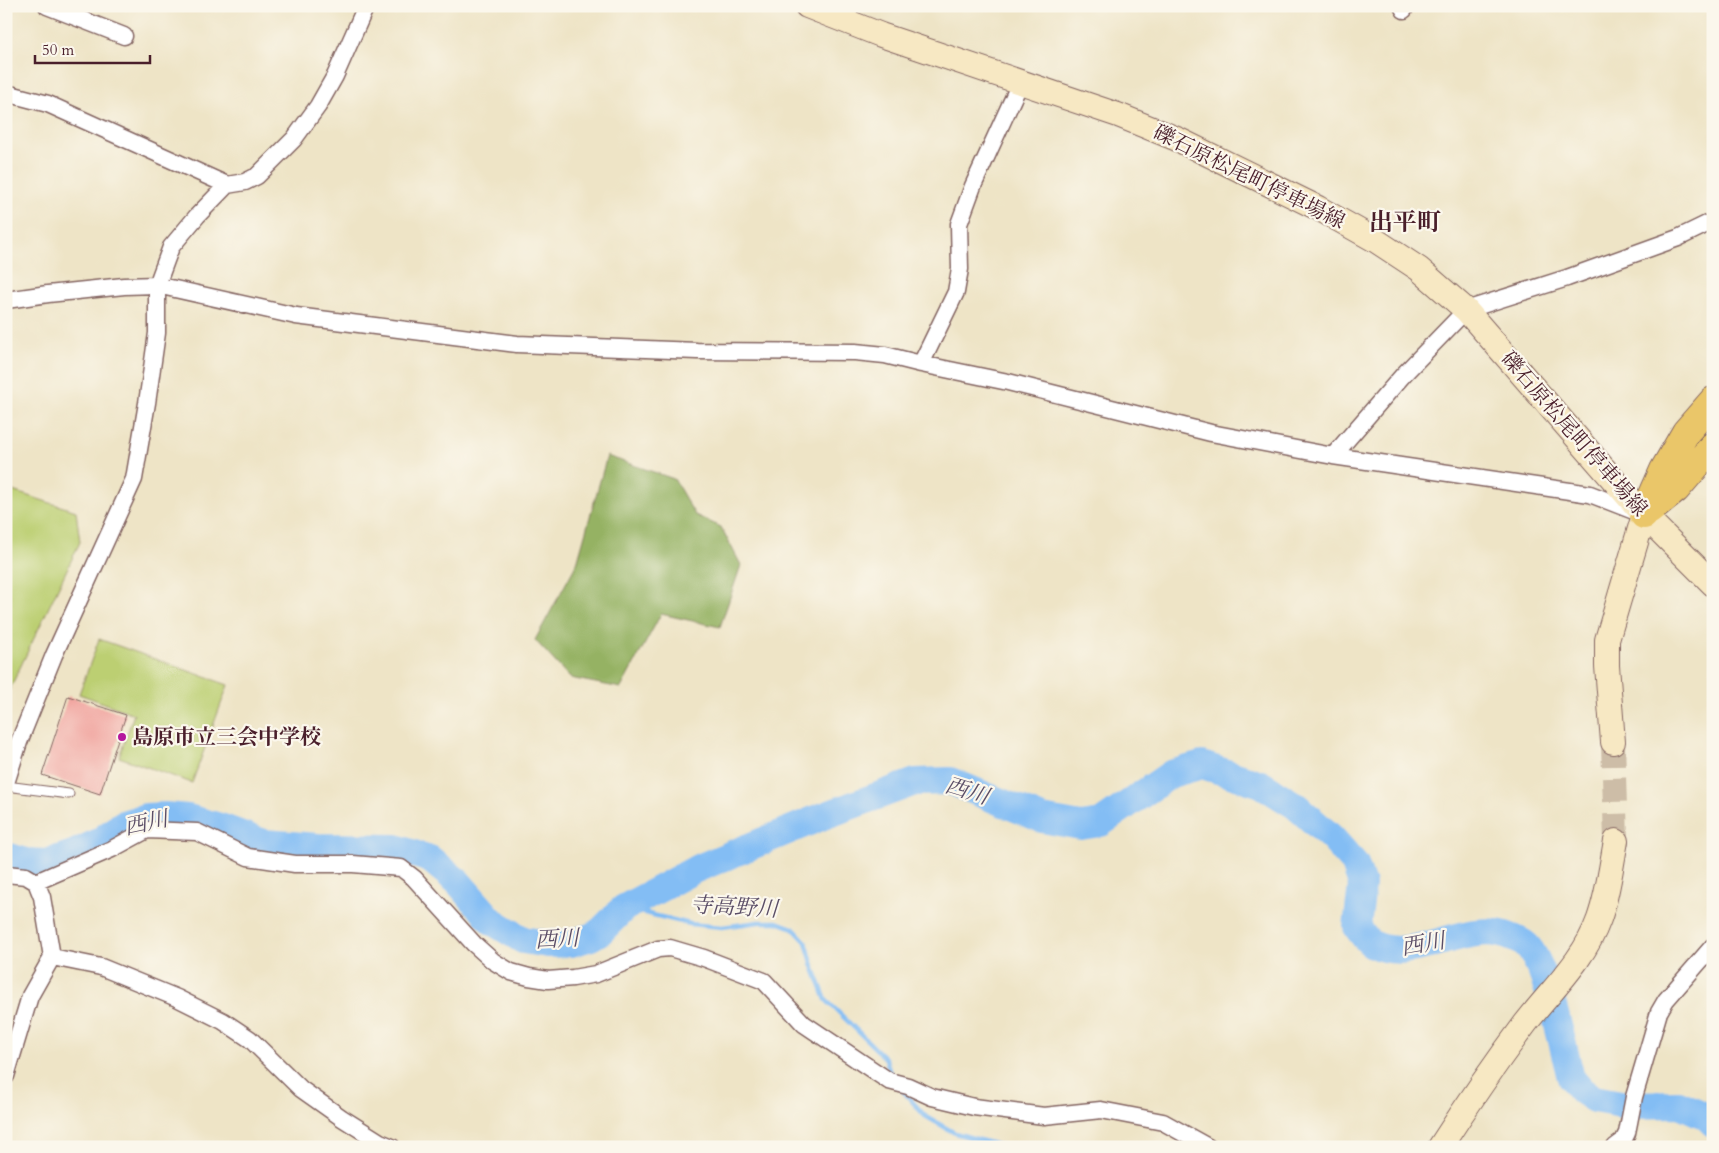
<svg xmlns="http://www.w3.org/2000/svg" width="1719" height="1153" font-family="Cardo,'Noto Serif JP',serif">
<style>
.green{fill:#bccf72;stroke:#83774e}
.forest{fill:#95b264;stroke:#706848}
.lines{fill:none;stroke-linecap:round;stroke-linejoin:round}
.stream{stroke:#83bdf4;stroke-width:4.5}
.river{stroke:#83bdf4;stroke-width:28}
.building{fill:#f1a6a0}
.secondary-tunnel{stroke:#cdbda7;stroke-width:24;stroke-dasharray:24 12;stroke-linecap:butt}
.lane-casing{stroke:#836461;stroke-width:11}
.street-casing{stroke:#836461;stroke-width:19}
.secondary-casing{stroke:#836461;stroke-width:26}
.highway-casing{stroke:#836461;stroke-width:30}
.lane{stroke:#fff;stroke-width:9}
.street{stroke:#fff;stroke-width:16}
.secondary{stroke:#f7e8c3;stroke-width:24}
.highway{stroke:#eac669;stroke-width:28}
.poi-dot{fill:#b5179e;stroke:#fbf7ec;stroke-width:2}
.labels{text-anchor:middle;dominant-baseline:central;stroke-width:4.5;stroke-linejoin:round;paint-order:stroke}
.street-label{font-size:21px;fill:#4a1f2b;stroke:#fbf7ec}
.poi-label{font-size:21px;font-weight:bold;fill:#4a1f2b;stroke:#fbf7ec;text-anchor:start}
.water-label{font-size:22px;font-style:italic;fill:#5b4e67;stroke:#fbf7ec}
.quarter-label{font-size:24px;font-weight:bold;fill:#4a1f2b;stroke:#fbf7ec}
</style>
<rect width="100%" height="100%" fill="#fbf7ec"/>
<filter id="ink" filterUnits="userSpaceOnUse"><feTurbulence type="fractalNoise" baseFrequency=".02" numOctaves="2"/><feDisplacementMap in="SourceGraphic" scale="10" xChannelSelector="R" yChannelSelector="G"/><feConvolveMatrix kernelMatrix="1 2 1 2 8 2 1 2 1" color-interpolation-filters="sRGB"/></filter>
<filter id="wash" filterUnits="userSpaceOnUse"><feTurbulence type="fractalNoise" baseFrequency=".0096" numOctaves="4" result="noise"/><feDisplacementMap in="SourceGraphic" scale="20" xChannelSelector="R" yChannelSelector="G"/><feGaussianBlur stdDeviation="1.12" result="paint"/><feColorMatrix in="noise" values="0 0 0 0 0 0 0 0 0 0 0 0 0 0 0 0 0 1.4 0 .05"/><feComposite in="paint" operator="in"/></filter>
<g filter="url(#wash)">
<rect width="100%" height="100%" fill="#eee4c6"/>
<!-- green -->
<path class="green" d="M6 489 76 511 80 542 6 697Z
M99 639 228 685 192 783 119 757 134 714 79 694Z"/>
<!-- forest -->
<path class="forest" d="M607 456 674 479 695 515 721 527 741 565 720 627 661 614 621 688 570 678 535 640 577 563Z"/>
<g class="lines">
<!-- stream -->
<path class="stream" d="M624 908 690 924 722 927 759 922H777L793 928 806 942 813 966 826 1000 886 1059 891 1077
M903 1091 925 1116 955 1133 1004 1147"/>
<!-- river -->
<path class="river" d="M6 856 26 862 46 863 73 854 100 841 123 824 146 817 165 816 188 818 220 827 264 843 318 847 396 848 430 859 458 882 492 921 523 940 548 944 571 943 591 937 601 931 624 908 696 869 821 817 915 782 950 781 1042 819 1081 826 1101 823 1171 774 1202 765 1261 784 1296 806 1332 838 1355 864 1362 885 1357 927C1361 932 1366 941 1372 944 1418 966 1467 916 1513 938 1517 940 1523 942 1526 945 1547 965 1563 1048 1571 1078L1582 1091 1594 1099 1626 1105 1679 1104 1706 1116 1713 1123"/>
</g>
<g id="blocks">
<!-- building -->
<path class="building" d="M68 696 126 715 100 794 42 775Z"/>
</g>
</g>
<g filter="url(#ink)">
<use href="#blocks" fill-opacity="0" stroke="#836461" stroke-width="1"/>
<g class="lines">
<!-- secondary-tunnel -->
<path class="secondary-tunnel" d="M1613 742 1616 841"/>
<defs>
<path id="lane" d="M6 786 69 794"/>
<path id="street" d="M47 6 124 36
M1402 6 1404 10
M6 93 48 104 227 185 245 182 257 176 294 139 318 106 335 76 366 6
M6 300 48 294 124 286 157 285 296 316 517 344 697 351 855 352 885 355 921 364 1008 382 1211 433 1333 456 1590 494 1639 513
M921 364 956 292 960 269 959 224 973 186 1021 81
M1333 456 1404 374 1466 310 1567 278 1678 238 1713 221
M6 783 19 742 54 655 134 479 147 403 157 333V285L171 247 197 216 227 185
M6 874 26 876 36 882 42 897 52 957 30 996 6 1076
M36 882 112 849 147 830 197 832 248 857 295 864H353L401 868 414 878 474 944 493 961 511 972 529 977 548 980 573 978 596 974 658 949 670 948 704 958 764 981 804 1024 889 1081 908 1086 932 1097 974 1107 1044 1116 1101 1110 1163 1122 1208 1147
M52 957 101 967 177 998 223 1021 250 1039 301 1089 342 1118 380 1142 392 1147
M1615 1147 1623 1141 1627 1133 1634 1097 1659 1012 1666 1000 1713 946"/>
<path id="secondary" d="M807 6 881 35 1118 115 1177 139 1318 208 1375 240 1419 269 1466 310 1644 515 1713 584
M1613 742 1607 666V640L1644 515
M1440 1147C1467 1105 1495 1064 1525 1024 1551 990 1584 961 1599 919 1608 894 1611 867 1616 841"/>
<path id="highway" d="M1649 511 1676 489 1713 446
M1644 515 1664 470 1686 432 1713 401"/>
</defs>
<!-- lane casing -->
<use href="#lane" class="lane-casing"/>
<!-- street casing -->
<use href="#street" class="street-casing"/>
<!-- secondary casing -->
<use href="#secondary" class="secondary-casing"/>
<!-- highway casing -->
<use href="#highway" class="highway-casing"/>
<!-- lane -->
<use href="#lane" class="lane"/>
<!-- street -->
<use href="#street" class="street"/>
<!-- secondary -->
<use href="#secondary" class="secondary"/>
<!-- highway -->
<use href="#highway" class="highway"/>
</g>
</g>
<!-- markers -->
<circle class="poi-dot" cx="122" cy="737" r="5"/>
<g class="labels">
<!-- street labels -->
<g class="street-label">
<text transform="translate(1249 177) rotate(26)">礫石原松尾町停車場線</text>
<text transform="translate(1574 434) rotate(49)">礫石原松尾町停車場線</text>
</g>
<!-- poi labels -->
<g class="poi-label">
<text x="132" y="737">島原市立三会中学校</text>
</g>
<!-- water labels -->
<g class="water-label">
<text transform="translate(967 791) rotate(17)">西川</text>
<text transform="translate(146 823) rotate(-12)">西川</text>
<text transform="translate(734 907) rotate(3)">寺高野川</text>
<text transform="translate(557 939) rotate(-3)">西川</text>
<text transform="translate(1423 944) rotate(-10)">西川</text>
</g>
<!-- quarter labels -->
<g class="quarter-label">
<text x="1405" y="222">出平町</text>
</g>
</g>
<!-- margin -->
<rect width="1719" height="1153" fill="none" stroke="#fbf7ec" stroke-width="25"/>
<!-- scale -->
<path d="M35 55v8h115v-8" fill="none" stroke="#4a1f2b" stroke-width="2.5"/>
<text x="42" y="55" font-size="15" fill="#4a1f2b" stroke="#fbf7ec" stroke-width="4" paint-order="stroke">50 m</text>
</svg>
